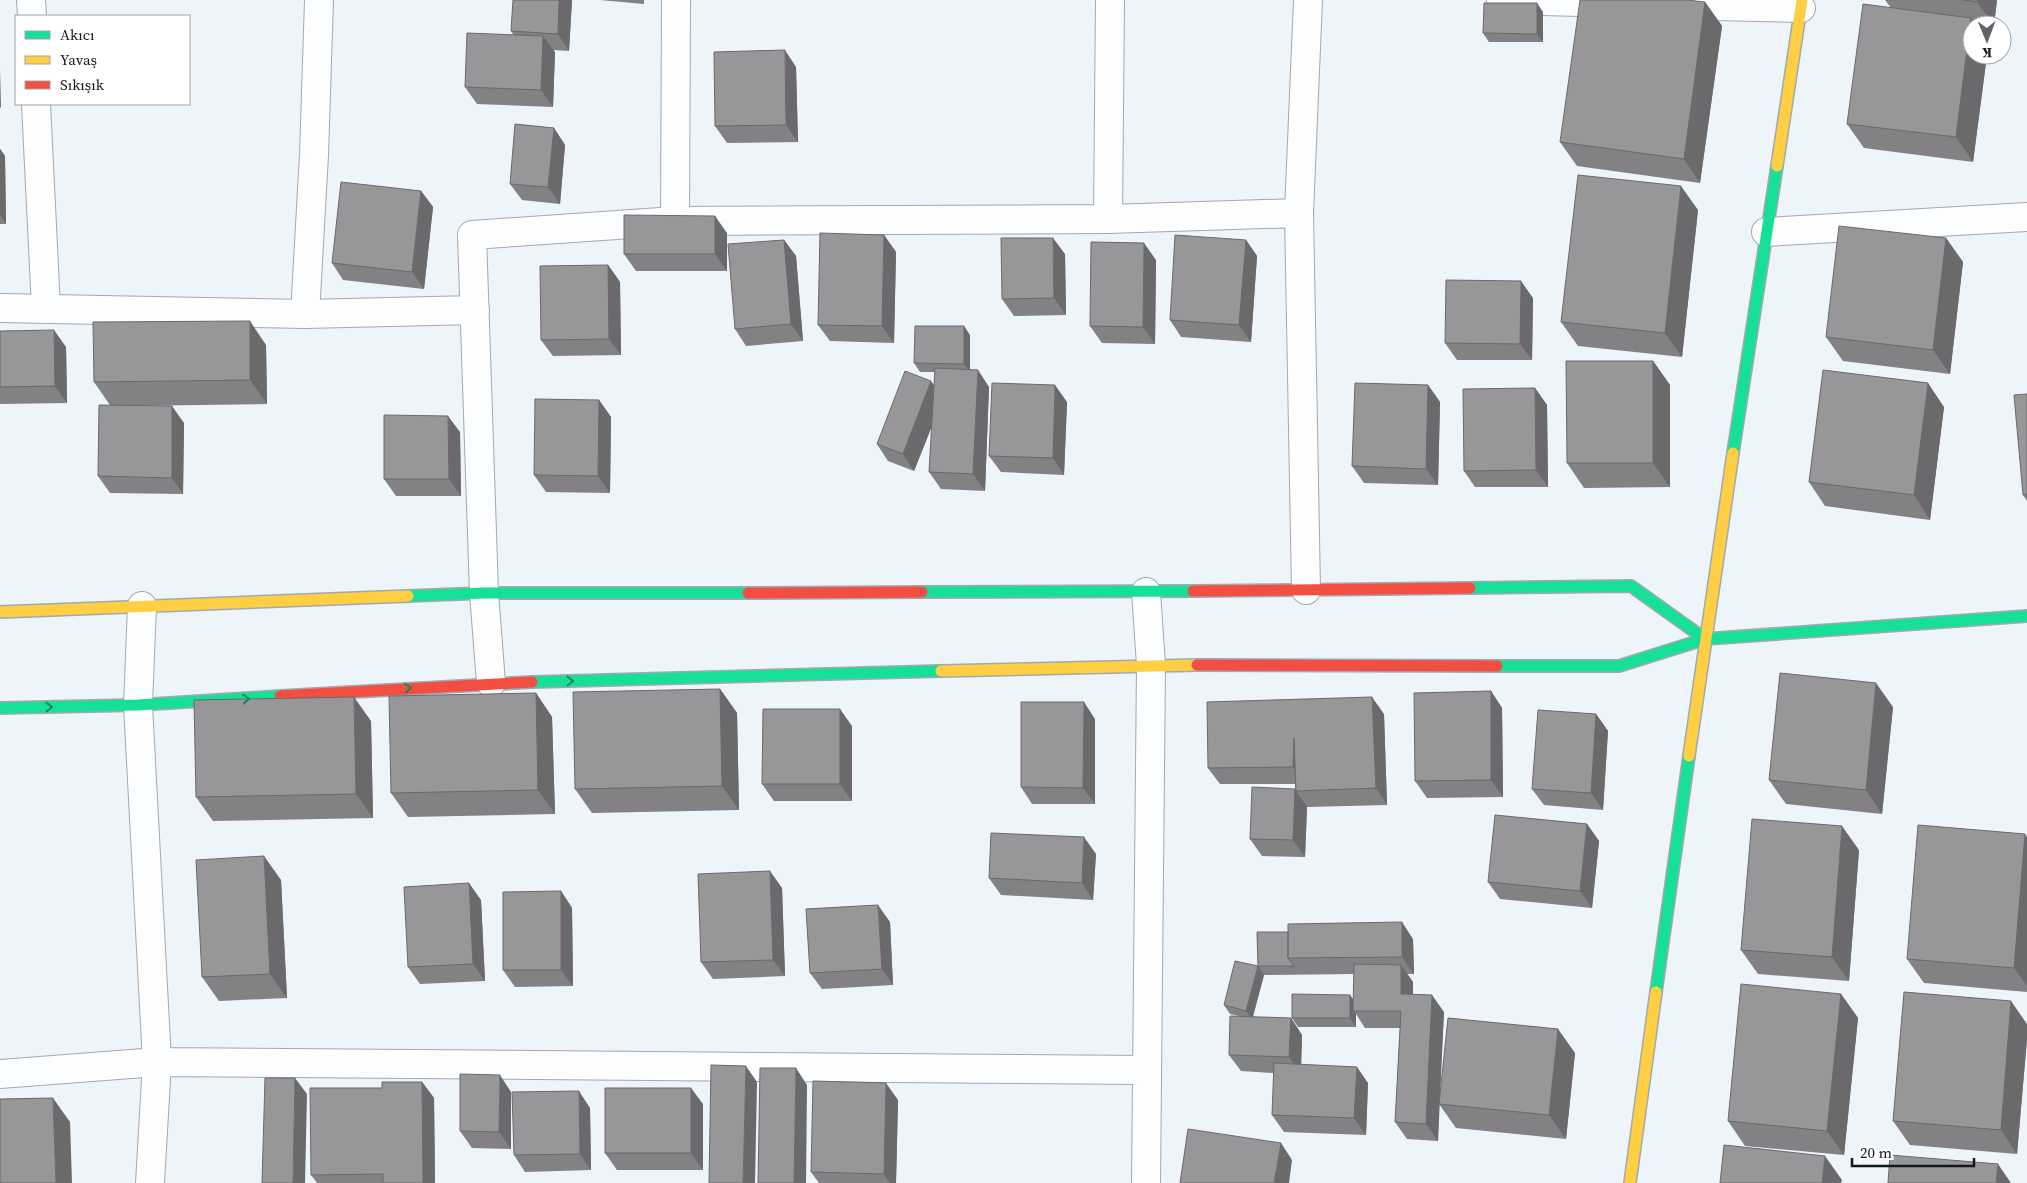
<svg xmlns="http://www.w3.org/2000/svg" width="2027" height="1183" font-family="'Source Serif 4',serif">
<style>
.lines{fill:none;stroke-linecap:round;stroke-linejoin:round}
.street-casing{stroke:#a3a9ae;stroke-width:30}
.fast-casing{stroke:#a3a9ae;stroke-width:14}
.slow-casing{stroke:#a3a9ae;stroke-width:14}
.jam-casing{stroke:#a3a9ae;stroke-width:14}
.street{stroke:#fcfdfe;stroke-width:28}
.fast{stroke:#16e098;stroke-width:11}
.slow{stroke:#ffcf43;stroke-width:11}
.jam{stroke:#f24e42;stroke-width:11}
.wall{fill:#828184}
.shaded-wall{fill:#6a696b}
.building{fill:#979699;stroke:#6a696b}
.oneway{stroke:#158661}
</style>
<rect width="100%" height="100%" fill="#edf4fa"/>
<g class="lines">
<defs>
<path id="street" d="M31 0 32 16
M1501 0 1617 3
M1670 5 1801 8
M36 104 46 308
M1108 219 1110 0
M675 221 676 0
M1766 232 2027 217
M0 308 305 314 475 310
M305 314 314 155 319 0
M1306 590 1299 213 1308 0
M142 606 138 705 157 1062 150 1183
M491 683 484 593 472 235 675 221 1108 219 1299 213
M0 1074 157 1062 1147 1070
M1146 1183 1151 665 1146 592"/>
<path id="fast" d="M1733 453 1777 166
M1470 588 1631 586 1705 639 1619 666H1497
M922 592 1193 591
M408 596 484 593H748
M1705 639 2027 616
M532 682 941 671
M0 708 138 705 280 696
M1656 992 1689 756"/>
<path id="slow" d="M1777 166 1802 0
M0 612 408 596
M941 671 1197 665
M1689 756 1733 453
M1630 1183 1656 992"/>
<path id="jam" d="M1193 591 1470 588
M748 593 922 592
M1197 665 1497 666
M280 696 532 682"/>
</defs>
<!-- street casing -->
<use href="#street" class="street-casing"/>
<!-- fast casing -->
<use href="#fast" class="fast-casing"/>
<!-- slow casing -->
<use href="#slow" class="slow-casing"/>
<!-- jam casing -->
<use href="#jam" class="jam-casing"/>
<!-- street -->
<use href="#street" class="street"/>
<!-- fast -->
<use href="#fast" class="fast"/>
<!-- slow -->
<use href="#slow" class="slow"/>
<!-- jam -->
<use href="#jam" class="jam"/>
</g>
<!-- wall -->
<path class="wall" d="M513 0H572L569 51 553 50 555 52 553 107 477 104 465 87 513 34 511 31Z
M600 0H644V4Z
M1885 0H1997L1994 25 1975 24 1972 55H1987L1973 162 1864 148 1847 124 1891 8Z
M1705 2 1722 26 1700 183 1577 166 1560 142Z
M1543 12V42H1489L1483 33Z
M796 67 798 142 727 143 715 126Z
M554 128 565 145 560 204 522 200 510 184Z
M0 149 5 156 6 224H0Z
M421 191 433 207 424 289 343 280 332 263Z
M1698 210 1682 357 1578 346 1561 322Z
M727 233V271H636L624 254Z
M884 235 896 252 894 343 830 341 818 325Z
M1946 238 1963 262 1950 374 1843 361 1826 337Z
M784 240 796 256 803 341 746 346 735 329Z
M1246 240 1257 256 1251 342 1181 337 1170 320Z
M1065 254 1066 315 1014 316 1002 299Z
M1156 260 1155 344 1102 343 1090 326Z
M608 265 620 282 621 355 553 356 541 340Z
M1533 298 1532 360H1457L1445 343Z
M0 331 66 347 67 403 0 404Z
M970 335V370L989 387 985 491 941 489 929 472 932 426 914 471 888 461 877 444 934 385 935 372H920L914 363Z
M266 345 267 404 126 406 184 423 183 494 110 493 98 476 110 405 94 382Z
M1653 361 1670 385V487L1584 488 1567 463Z
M1428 385 1440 402 1438 485 1364 483 1352 466Z
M1535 388 1547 405 1548 487H1475L1464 471Z
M2027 394V501L2023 495Z
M599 400 611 417 610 493 546 492 534 475Z
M1067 402 1064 475 1001 472 989 456Z
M1944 407 1930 520 1825 506 1809 482Z
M460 432 461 496H396L384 479Z
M720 689 737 713 739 810 592 813 575 789Z
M1491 691 1502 708 1503 797 1427 798 1415 781Z
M536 693 552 717 555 814 408 817 391 793Z
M1893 707 1882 814 1786 804 1769 780Z
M1384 714 1387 805 1307 807 1305 857 1262 856 1250 839 1295 789V784H1220L1208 768Z
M1596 714 1608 731 1603 810 1544 805 1532 789Z
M1095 719V804H1032L1021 787Z
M371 721 373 818 213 821 196 797Z
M852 726V801H774L762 784Z
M1587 824 1599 841 1592 908 1500 899 1488 882Z
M2027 837V992L1924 983 1907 959Z
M1859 850 1849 981 1758 974 1741 950Z
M1096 854 1093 900 1001 895 989 878Z
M281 880 287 998 219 1001 202 977Z
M782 888 785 976 713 979 701 962Z
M561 891 572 908 573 986 515 987 503 970Z
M481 900 485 981 420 984 408 967Z
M890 922 893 985 822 989 810 973Z
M1257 932 1413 939 1414 974H1407L1413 982V994L1444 1012 1439 1101 1575 1053 1566 1139 1456 1128 1439 1104 1438 1141 1407 1139 1395 1122 1400 1028H1365L1356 1014V1027H1298L1292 1018 1353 1000 1354 974 1264 975 1253 1017 1291 1018 1302 1035 1301 1064 1368 1083 1366 1135 1284 1132 1272 1115 1274 1073 1241 1071 1229 1055 1239 1016 1230 1014 1224 1005 1258 966Z
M1841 994 1858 1018 1844 1155 1745 1146 1728 1121Z
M2027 1024V1039L2017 1154 1910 1145 1893 1121Z
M422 1082 434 1098 435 1183H317L311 1175 382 1088Z
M511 1092V1149L472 1148 460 1131Z
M898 1100 896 1183H819L811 1172Z
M703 1104V1170H617L605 1153Z
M590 1108 591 1170 525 1172 514 1155Z"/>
<!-- shaded-wall -->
<path class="shaded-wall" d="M559 0H572L569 51 558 34Z
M1978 0H1997L1994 25 1977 2Z
M1705 2 1722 26 1700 183 1684 159Z
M1537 3 1543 12V42L1537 34Z
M1971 18 1976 25H1972V55H1987L1973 162 1956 137Z
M543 36 555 52 553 107 541 90Z
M785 50 796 67 798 142 786 125Z
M0 69 1 108 0 107Z
M554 128 565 145 560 204 548 187Z
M0 149 5 156 6 224 0 215Z
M1681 186 1698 210 1682 357 1665 333Z
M421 191 433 207 424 289 412 272Z
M715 216 727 233V271L715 254Z
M884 235 896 252 894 343 882 326Z
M1053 238 1065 254 1066 315 1054 298Z
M1946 238 1963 262 1950 374 1933 350Z
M784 240 796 256 803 341 791 324Z
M1246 240 1257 256 1251 342 1239 325Z
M1144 243 1156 260 1155 344 1143 327Z
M608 265 620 282 621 355 609 339Z
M1521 281 1533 298 1532 360 1520 344Z
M250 321 266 345 267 404 250 380Z
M964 326 970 335V372L964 364Z
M54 330 66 347 67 403 55 386Z
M1653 361 1670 385V487L1653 463Z
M978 370 989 387 985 491 973 474Z
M931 381 943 398 914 471 903 454Z
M1928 383 1944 407 1930 520 1914 495Z
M1055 385 1067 402 1064 475 1053 458Z
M1428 385 1440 402 1438 485 1426 469Z
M1535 388 1547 405 1548 487 1536 470Z
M599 400 611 417 610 493 598 476Z
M172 406 184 423 183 494 172 478Z
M448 416 460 432 461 496 449 479Z
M1876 683 1893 707 1882 814 1866 790Z
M720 689 737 713 739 810 722 786Z
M1491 691 1502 708 1503 797 1491 780Z
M536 693 552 717 555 814 538 790Z
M354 697 371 721 373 818 356 794Z
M1372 697 1384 714 1387 805 1376 788Z
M1084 702 1095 719V804L1083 788Z
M840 709 852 726V801L840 784Z
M1596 714 1608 731 1603 810 1591 793Z
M1294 738 1305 784 1293 767Z
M1295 789 1296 791 1307 807 1305 857 1293 840Z
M1587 824 1599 841 1592 908 1580 891Z
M1842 826 1859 850 1849 981 1832 957Z
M2025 834 2027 837V986L2014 968Z
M1084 837 1096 854 1093 900 1082 883Z
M264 856 281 880 287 998 270 974Z
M770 871 782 888 785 976 773 960Z
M469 883 481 900 485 981 473 964Z
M561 891 572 908 573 986 561 970Z
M878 905 890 922 893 985 882 969Z
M1402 922 1413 939 1414 974 1402 957Z
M1401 965 1413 982V1010L1401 994Z
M1258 966 1264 975 1252 1019 1246 1011Z
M1841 994 1858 1018 1844 1155 1827 1131Z
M1350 995 1356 1003 1353 1011 1356 1014V1027L1350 1018Z
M1432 995 1444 1012 1438 1141 1426 1124Z
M2011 1001 2027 1024V1039L2017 1154 2001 1130Z
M1291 1018 1302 1035 1301 1074 1289 1057Z
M1558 1029 1575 1053 1566 1139 1549 1115Z
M746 1066 757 1082 755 1183H743Z
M1357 1067 1368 1083 1366 1135 1354 1118Z
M796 1068 807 1085 806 1183H794Z
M500 1075 511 1092V1149L499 1132Z
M295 1078 307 1094 305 1183H293Z
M422 1082 434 1098 435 1183H423Z
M886 1083 898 1100 896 1183H890L884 1174Z
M691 1088 703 1104V1170L691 1153Z
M579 1091 590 1108 591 1170 580 1154Z
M53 1098 70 1122 72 1183H56Z
M1281 1143 1292 1160 1289 1183H1274Z
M1825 1156 1842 1180 1841 1183H1822Z
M1998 1164 2011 1183H1996Z"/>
<!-- building -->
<path class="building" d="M513 0H559L558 34 511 31Z
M1580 0H1687L1705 2 1684 159 1560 142Z
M1963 0H1978L1977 2Z
M1484 3H1537V34L1483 33Z
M1863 4 1971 18 1956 137 1847 124Z
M467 33 543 36 541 90 465 87Z
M785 50 786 125 715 126 714 52Z
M515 124 554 128 548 187 510 184Z
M1578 175 1681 186 1665 333 1561 322Z
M341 182 421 191 412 272 332 263Z
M624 215 715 216V254H624Z
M1839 226 1946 238 1933 350 1826 337Z
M820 233 884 235 882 326 818 325Z
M1175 235 1246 240 1239 325 1170 320Z
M1001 238H1053L1054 298 1002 299Z
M784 240 791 324 735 329 728 244Z
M1091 242 1144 243 1143 327 1090 326Z
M608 265 609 339 541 340 540 266Z
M1446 280 1521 281 1520 344 1445 343Z
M250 321V380L94 382 93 322Z
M915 326H964V364L914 363Z
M54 330 55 386 0 387V331Z
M1566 361H1653V463H1567Z
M935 368 978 370 973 474 929 472Z
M1823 370 1928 383 1914 495 1809 482Z
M905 371 931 381 903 454 877 444Z
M992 383 1055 385 1053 458 989 456Z
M1355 383 1428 385 1426 469 1352 466Z
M1535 388 1536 470 1464 471 1463 389Z
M2027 394V494L2023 495 2014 395Z
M535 399 599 400 598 476 534 475Z
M99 405 172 406V478L98 476Z
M384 415 448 416 449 479H384Z
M1780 673 1876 683 1866 790 1769 780Z
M720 689 722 786 575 789 573 692Z
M1491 691V780L1415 781 1414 693Z
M536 693 538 790 391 793 389 696Z
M354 697 356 794 196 797 194 700Z
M1372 697 1376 788 1296 791 1294 738 1293 767 1208 768 1207 702Z
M1021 702H1084L1083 788 1021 787Z
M763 709H840V784H762Z
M1538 710 1596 714 1591 793 1532 789Z
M1252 787 1295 789 1293 840 1250 839Z
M1495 815 1587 824 1580 891 1488 882Z
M1752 819 1842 826 1832 957 1741 950Z
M1918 825 2025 834 2014 968 1907 959Z
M991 833 1084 837 1082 883 989 878Z
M264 856 270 974 202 977 196 860Z
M770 871 773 960 701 962 698 874Z
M469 883 473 964 408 967 404 887Z
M561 891V970H503V892Z
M878 905 882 969 810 973 806 909Z
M1402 922V957L1288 958V924Z
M1257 932H1288V958L1294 966H1258L1246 1011 1224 1005 1235 961 1258 966Z
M1354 964 1401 965V994L1432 995 1426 1124 1395 1122 1401 1011H1353Z
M1741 984 1841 994 1827 1131 1728 1121Z
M1904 992 2011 1001 2001 1130 1893 1121Z
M1292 994 1350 995V1018H1292Z
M1230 1016 1291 1018 1289 1057 1229 1055Z
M1448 1018 1558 1029 1549 1115 1439 1104Z
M1274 1063 1357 1067 1354 1118 1272 1115Z
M711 1065 746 1066 743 1183H709Z
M760 1068H796L794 1183H758Z
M460 1074 500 1075 499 1132 460 1131Z
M265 1078H295L293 1183H262Z
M813 1081 886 1083 884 1174 811 1172Z
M382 1082H422L423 1183H383V1174L311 1175 310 1088H382Z
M605 1088H691V1153H605Z
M579 1091 580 1154 514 1155 512 1092Z
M53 1098 56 1183H0V1099Z
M1188 1129 1281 1143 1274 1183H1180Z
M1724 1145 1825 1156 1822 1183H1720Z
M1890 1155 1998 1164 1996 1183H1888Z"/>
<!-- one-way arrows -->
<defs><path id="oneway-chevron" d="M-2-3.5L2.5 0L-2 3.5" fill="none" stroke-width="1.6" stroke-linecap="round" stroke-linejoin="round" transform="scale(1.25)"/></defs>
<g class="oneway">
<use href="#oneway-chevron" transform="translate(570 681) rotate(-1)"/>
<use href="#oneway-chevron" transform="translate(408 688) rotate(-4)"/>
<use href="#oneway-chevron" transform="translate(246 699) rotate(-4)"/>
<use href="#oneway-chevron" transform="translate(49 707) rotate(-1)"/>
</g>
<!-- legend -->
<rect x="15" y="15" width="175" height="90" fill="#ffffff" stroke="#a1a3a5"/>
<rect x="25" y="31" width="25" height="8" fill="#16e098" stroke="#a1a3a5"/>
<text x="60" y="40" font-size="15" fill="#13181d">Akıcı</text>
<rect x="25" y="56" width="25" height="8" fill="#ffcf43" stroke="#a1a3a5"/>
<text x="60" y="65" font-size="15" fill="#13181d">Yavaş</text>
<rect x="25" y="81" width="25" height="8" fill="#f24e42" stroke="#a1a3a5"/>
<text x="60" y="90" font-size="15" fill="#13181d">Sıkışık</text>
<!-- north arrow -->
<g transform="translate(1987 40) rotate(179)"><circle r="24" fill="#ffffff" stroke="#a1a3a5"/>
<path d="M0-4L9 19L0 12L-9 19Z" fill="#5f656a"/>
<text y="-8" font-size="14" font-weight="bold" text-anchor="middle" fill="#13181d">K</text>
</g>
<!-- scale -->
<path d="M1852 1158v8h122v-8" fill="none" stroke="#13181d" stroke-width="2.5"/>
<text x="1860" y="1158" font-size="15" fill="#13181d" stroke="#ffffff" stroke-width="4" paint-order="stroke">20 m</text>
</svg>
